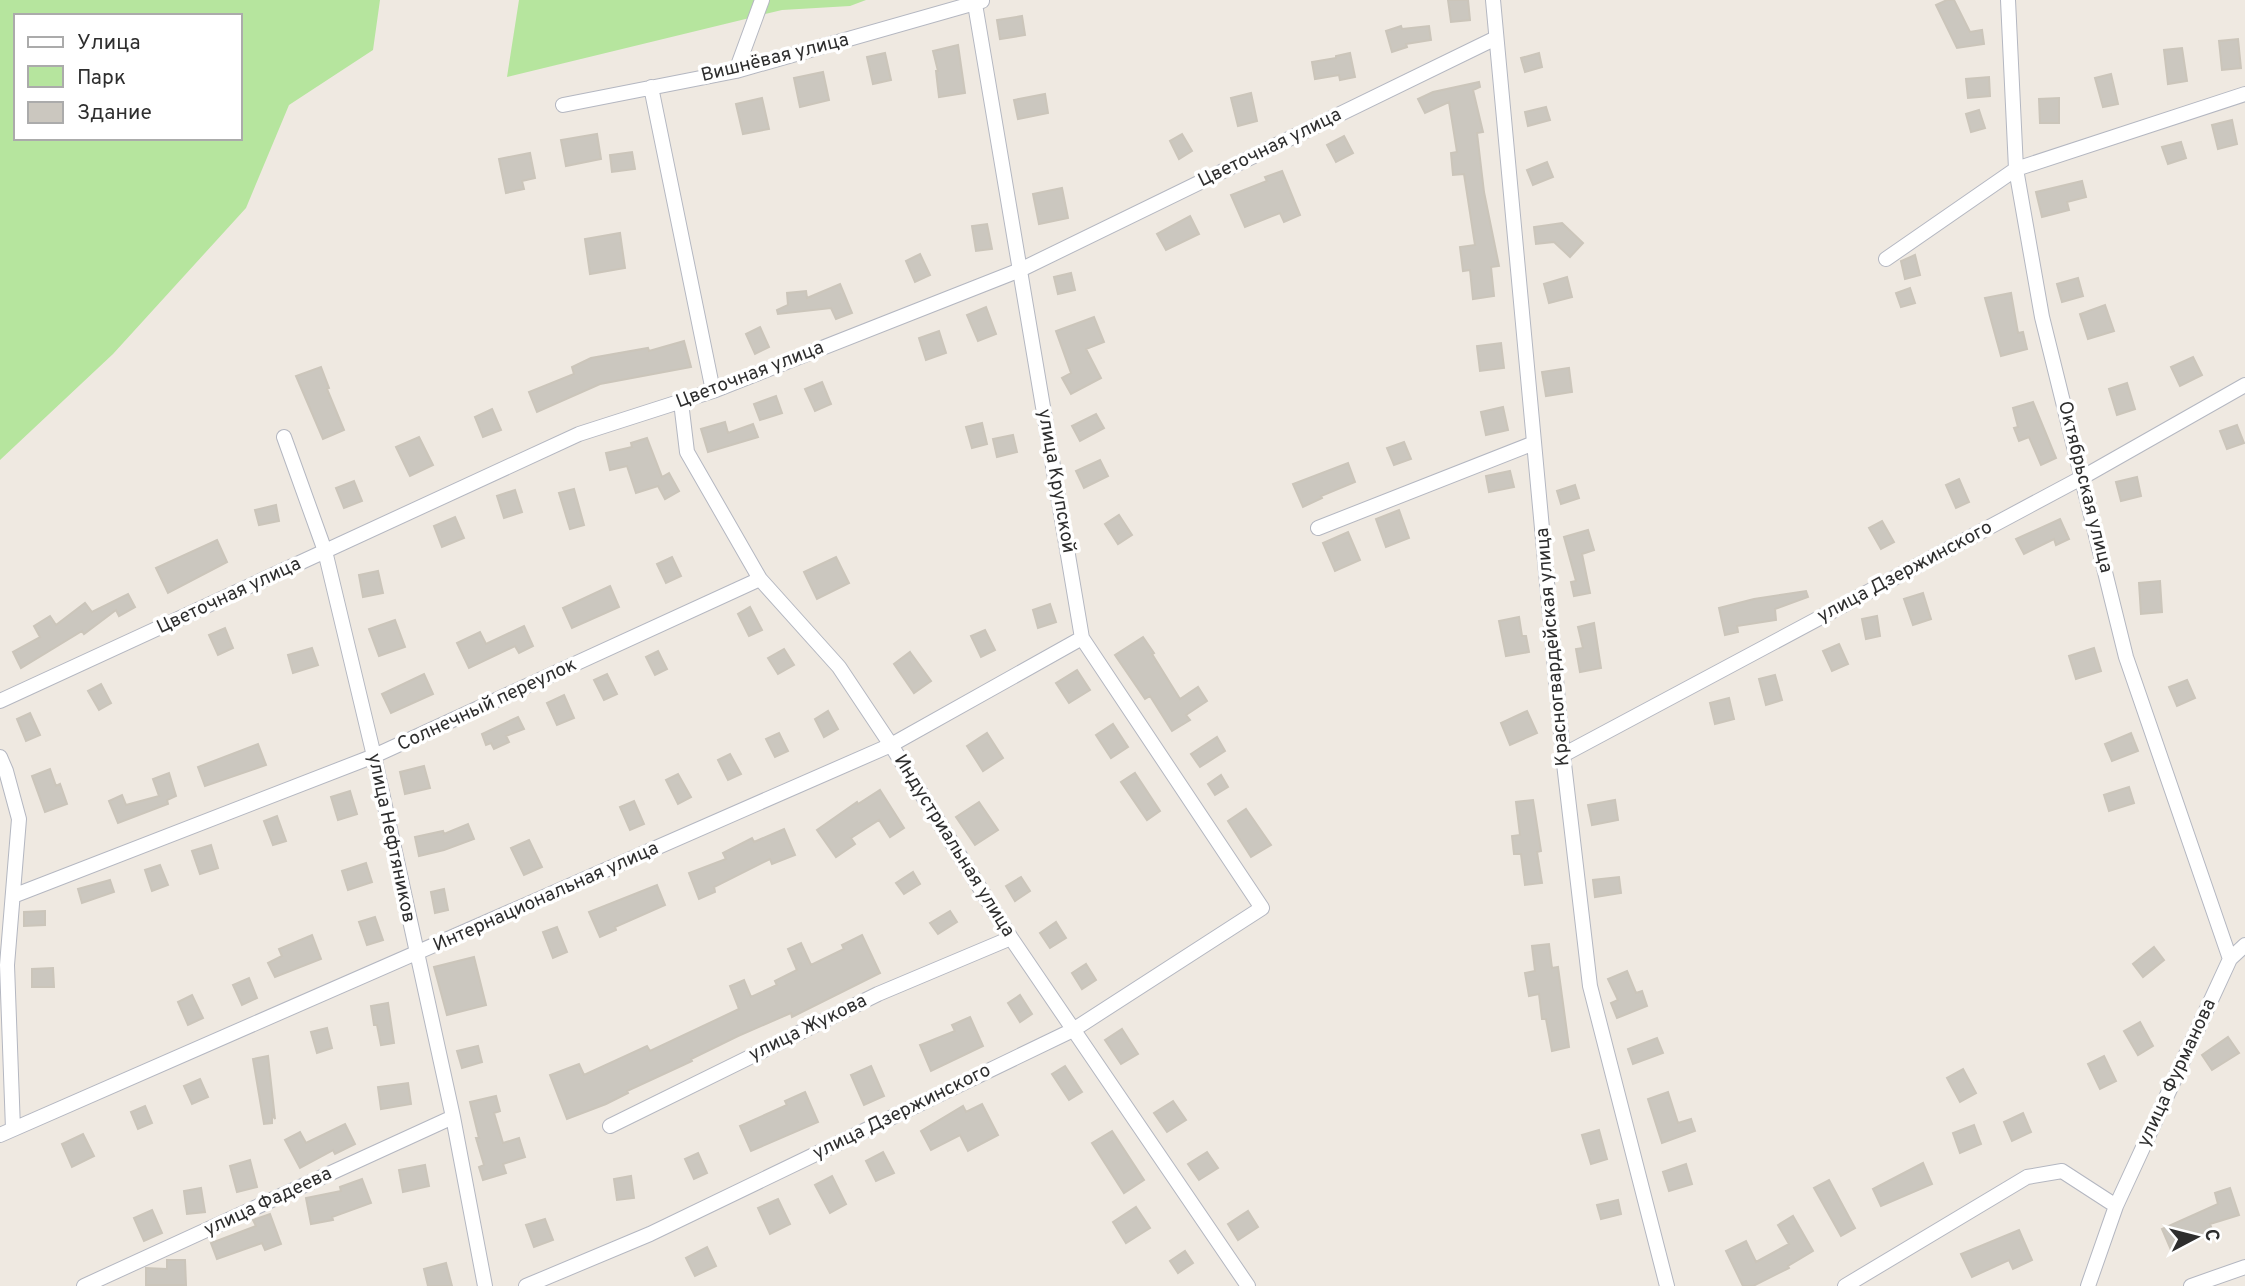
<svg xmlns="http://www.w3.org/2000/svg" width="2245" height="1286" font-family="Overpass,sans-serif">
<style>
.green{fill:#b6e59e;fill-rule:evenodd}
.building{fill:#cbc7bf;stroke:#cbc5ba;stroke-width:2}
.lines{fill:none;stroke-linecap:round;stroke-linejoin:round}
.minor-casing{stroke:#b4b7c1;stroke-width:16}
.minor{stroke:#fff;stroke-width:14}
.labels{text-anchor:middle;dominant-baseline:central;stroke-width:7;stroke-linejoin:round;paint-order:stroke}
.street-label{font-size:19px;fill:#2e2e2e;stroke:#fff}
</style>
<rect width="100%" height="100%" fill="#efe9e1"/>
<!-- green -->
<path class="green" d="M0 0H380L373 50 289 105 246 208 113 354 0 460ZM16 16H240V138H16Z
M519 0H866L850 6 782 10 507 77Z"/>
<!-- building -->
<path class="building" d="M1448 0H1468L1470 20 1451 22Z
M1947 0H1954L1970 32 1982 30 1984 44 1957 48 1936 5Z
M1022 16 1025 35 1000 39 997 20Z
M1401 26 1402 29 1429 26 1431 40 1406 44 1407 47 1392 52 1386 31Z
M2238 39 2241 68 2222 70 2219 41Z
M958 45 965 93 939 97 936 71H938L933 51Z
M2182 48 2187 81 2168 84 2164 50Z
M885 53 891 80 873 84 867 57Z
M1350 53 1355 77 1340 80 1339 75 1315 79 1312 62 1336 58V56Z
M1539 53 1542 67 1525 72 1521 58Z
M823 72 829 100 800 107 794 78Z
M2111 74 2118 104 2103 107 2095 78Z
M1989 77 1990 96 1968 98 1966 79Z
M1479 82 1480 87 1473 90 1483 132 1477 133 1484 192 1499 266 1491 267 1494 296 1473 299 1470 270 1463 271 1460 247 1475 245 1464 174 1453 175 1451 153 1457 152 1449 102 1425 113 1418 99 1433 92Z
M1251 93 1257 121 1238 126 1231 98Z
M1045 94 1048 113 1018 119 1014 100Z
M762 98 769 129 743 134 736 104Z
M2059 98V123H2040L2039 99Z
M1546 107 1550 120 1528 126 1525 112Z
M1979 110 1985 128 1971 132 1966 114Z
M2232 120 2237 144 2218 149 2212 125Z
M597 134 601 159 566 166 561 140Z
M1182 134 1192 151 1179 159 1170 141Z
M1344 136 1353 153 1336 162 1327 145Z
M2181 142 2186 158 2168 164 2162 147Z
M632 152 635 169 612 172 610 155Z
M530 153 535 178 522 181 524 189 506 193 499 159Z
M1547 162 1553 177 1533 185 1527 170Z
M1282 171 1300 215 1284 222 1280 213 1245 227 1231 195 1267 181 1265 177Z
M2082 181 2086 197 2067 202 2069 210 2042 217 2036 192Z
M1062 188 1068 218 1039 224 1033 194Z
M1190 216 1199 234 1166 250 1157 234Z
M1562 223 1583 243 1570 257 1554 242 1536 244 1534 227Z
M987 224 992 249 976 251 972 226Z
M620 233 625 268 590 274 585 239Z
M920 254 930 275 915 282 906 261Z
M1915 255 1920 275 1905 279 1901 261Z
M1071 273 1075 290 1058 294 1054 277Z
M1567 277 1572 297 1549 303 1544 284Z
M2078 278 2083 296 2062 302 2057 284Z
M840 284 852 313 836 319 831 308 778 314 777 310 788 305 787 293 806 291 807 298Z
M1910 288 1915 303 1901 307 1896 293Z
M2011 293 2018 333 2023 332 2027 349 2001 356 1985 298Z
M2105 305 2114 331 2088 339 2080 314Z
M986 307 996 334 978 341 967 315Z
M1094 317 1104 342 1086 349 1101 378 1071 394 1062 378 1071 373 1056 331Z
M760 327 769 347 755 354 746 334Z
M939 331 946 353 926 360 919 338Z
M684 341 691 367 600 384 537 412 529 392 574 374 572 367 591 358 648 348 649 351Z
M1501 343 1504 368 1480 371 1477 346Z
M2193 357 2202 375 2180 386 2171 367Z
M321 367 329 388 327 389 344 430 323 439 296 376Z
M1569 368 1572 392 1546 396 1542 372Z
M822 382 831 404 815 411 805 389Z
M2127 383 2135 409 2117 415 2109 389Z
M776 396 782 413 760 420 754 404Z
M2033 402 2056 458 2041 465 2029 437 2019 441 2014 428 2018 427 2013 408Z
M1503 407 1508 430 1486 435 1481 412Z
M492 409 501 430 483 437 475 417Z
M1096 414 1104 428 1080 441 1072 426Z
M725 422 728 433 753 424 758 437 708 452 701 429Z
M982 423 987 444 972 448 966 427Z
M2237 425 2244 443 2227 449 2220 431Z
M1013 435 1017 452 997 457 993 439Z
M419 437 433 465 410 476 396 447Z
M647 438 662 477 669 473 679 491 665 499 658 486 636 493 627 466 610 470 606 453 632 447 631 443Z
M1404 442 1411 459 1394 465 1387 448Z
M1100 460 1108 476 1084 488 1076 471Z
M1348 463 1355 482 1321 496 1322 498 1303 507 1293 484Z
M1510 471 1514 487 1489 492 1486 476Z
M2137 477 2141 496 2121 501 2116 482Z
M1959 479 1969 502 1956 508 1946 485Z
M354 481 362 501 344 508 336 488Z
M1575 485 1579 498 1561 504 1557 491Z
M574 489 584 525 570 529 559 493Z
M515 490 522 512 504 518 497 496Z
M276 505 279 521 259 525 255 510Z
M1399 510 1409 538 1386 547 1376 519Z
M1119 515 1132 535 1118 544 1105 524Z
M455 517 464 538 442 547 434 526Z
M2060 519 2069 539 2056 545 2054 539 2024 554 2016 539Z
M1882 521 1894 542 1881 549 1869 528Z
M1588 530 1594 550 1582 554 1590 593 1574 596 1571 582 1576 581 1564 537Z
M1348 532 1360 560 1335 571 1323 543Z
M217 540 227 562 168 593 156 568Z
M672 557 681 576 666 583 657 564Z
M836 557 849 583 817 599 804 572Z
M378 571 383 593 363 597 359 575Z
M2160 581 2162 612 2141 614 2139 583Z
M610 586 619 607 572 628 563 608Z
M1806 591 1808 597 1775 609 1776 620 1737 626 1738 632 1725 635 1719 608 1754 599Z
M1923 593 1931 619 1913 625 1904 599Z
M128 594 135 607 119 616 116 610 84 634 82 631 21 668 13 652 40 637 34 626 50 616 56 625 85 603 92 612Z
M1050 604 1056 622 1038 628 1033 610Z
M750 607 762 630 749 636 738 614Z
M1877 616 1880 636 1866 639 1862 619Z
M1519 617 1522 636H1526L1529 652 1506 656 1499 621Z
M395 620 405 647 379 656 369 629Z
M1594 623 1601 668 1580 672 1576 649 1583 648 1578 627Z
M524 626 533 646 519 653 515 646 469 668 457 643 480 632 486 644Z
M225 628 233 648 218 655 209 635Z
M985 630 995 650 981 657 971 636Z
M1143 637 1154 653 1152 654 1180 699 1198 687 1207 701 1186 715 1190 720 1172 731 1150 696 1145 699 1115 655Z
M1839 644 1848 664 1832 671 1823 651Z
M312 648 318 665 293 673 288 655Z
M2094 648 2101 671 2076 679 2069 656Z
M784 649 794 665 778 674 768 658Z
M658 651 667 669 655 675 646 657Z
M910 652 931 681 914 693 894 664Z
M1077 670 1090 690 1069 703 1056 683Z
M424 674 433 694 391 713 382 694Z
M607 674 617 694 604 700 594 680Z
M1775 675 1782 700 1766 705 1759 679Z
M2187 680 2195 698 2177 706 2169 687Z
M101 684 111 703 99 710 88 691Z
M564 695 574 718 557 725 547 703Z
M1729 698 1734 719 1715 724 1710 703Z
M828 711 838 729 824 737 815 719Z
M1527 711 1537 733 1510 745 1501 723Z
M30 713 40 735 26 741 17 719Z
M518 717 524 729 506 736 509 742 494 749 491 743 486 745 482 734Z
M1113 724 1128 747 1111 758 1096 735Z
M779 733 788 751 775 757 766 739Z
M987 733 1003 758 983 771 967 746Z
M2131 733 2138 751 2112 761 2105 744Z
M1217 737 1225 751 1200 767 1191 754Z
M258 744 266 765 205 786 198 767Z
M730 754 741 774 728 780 718 760Z
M424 766 430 788 405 794 400 772Z
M50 769 56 786 60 784 67 804 45 812 32 776Z
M169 773 176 796 167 800 168 804 118 823 109 801 122 795 126 805 159 796 153 779Z
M1135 773 1160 811 1147 820 1121 782Z
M678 774 691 797 678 804 666 780Z
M1221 775 1228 787 1215 795 1208 784Z
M2129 787 2134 803 2109 811 2104 795Z
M880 790 904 828 890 837 879 820 851 838 855 844 836 857 817 830 857 802 858 804Z
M350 791 357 814 338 820 331 797Z
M1533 800 1541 851 1537 852 1542 883 1525 885 1521 854H1514L1512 836 1520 835 1516 802Z
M1615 800 1618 820 1592 825 1588 805Z
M634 801 644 824 630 830 620 807Z
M979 802 998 830 975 845 956 817Z
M1246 809 1271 845 1251 857 1228 821Z
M277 816 286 841 273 845 264 821Z
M468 824 474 839 444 850 419 856 415 837 443 831 444 834Z
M784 829 795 855 772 864 770 859 714 887 715 892 699 899 689 873 726 859 723 853 752 838 754 842Z
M529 840 542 867 524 875 511 848Z
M211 845 218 868 200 874 192 851Z
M366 863 372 882 348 890 342 871Z
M160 865 168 885 152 891 145 870Z
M913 872 920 884 904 894 896 883Z
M1021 877 1030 891 1015 901 1006 886Z
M1619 877 1621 893 1595 897 1593 880Z
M110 880 114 892 82 903 78 889Z
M657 885 665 905 615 927 616 930 600 937 589 912Z
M444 889 448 910 435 913 431 892Z
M45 911V925L24 926V912Z
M950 911 957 922 938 934 930 923Z
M375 917 383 940 367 945 359 922Z
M1056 922 1066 938 1050 948 1040 933Z
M557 927 567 952 553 958 543 932Z
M312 935 321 959 275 977 268 963 282 956 279 949Z
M862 935 880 973 792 1017 791 1013 738 1036 691 1059 692 1061 627 1091 628 1093 606 1104 567 1119 550 1075 579 1064 584 1075 647 1046 650 1051 739 1009 730 986 744 980 751 997 777 985 775 981 797 970 788 949 801 943 811 965 844 949 842 945Z
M1549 944 1552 968 1558 967 1569 1047 1552 1051 1546 1019H1542L1539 994 1529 996 1525 973 1535 971 1532 946Z
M2154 947 2164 960 2143 977 2133 964Z
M474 957 486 1005 447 1015 434 967Z
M1086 964 1096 980 1082 989 1072 973Z
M53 968 54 987H32V969Z
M1627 971 1636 993 1642 991 1647 1006 1617 1018 1611 1003 1618 1000 1608 979Z
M249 978 257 998 242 1005 233 985Z
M192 995 203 1018 188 1025 178 1002Z
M1020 995 1032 1014 1020 1022 1008 1003Z
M388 1003 394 1043 381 1045 377 1025H374L371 1006Z
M970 1017 983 1046 931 1071 920 1045 955 1031 952 1025Z
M2140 1022 2153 1046 2138 1055 2124 1031Z
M327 1028 332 1048 317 1053 311 1032Z
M1122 1029 1138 1054 1121 1064 1105 1040Z
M2228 1037 2239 1053 2212 1070 2202 1055Z
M1657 1038 1663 1053 1633 1064 1628 1049Z
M478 1046 482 1062 462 1068 457 1051Z
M268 1056 275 1119 272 1114V1123L264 1124 253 1059Z
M2104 1056 2116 1081 2100 1089 2088 1064Z
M871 1066 884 1096 864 1105 851 1075Z
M1065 1066 1082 1092 1069 1100 1052 1074Z
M1963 1069 1976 1093 1960 1102 1947 1078Z
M200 1079 208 1097 192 1104 184 1086Z
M408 1083 411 1104 381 1109 378 1087Z
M805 1092 818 1122 751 1151 740 1126 787 1105 785 1101Z
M1668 1092 1678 1123 1691 1119 1695 1131 1662 1143 1648 1099Z
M496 1096 500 1111 494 1113 503 1143 519 1138 525 1157 503 1164 506 1173 483 1180 479 1167 484 1165 476 1138H479L470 1102Z
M1173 1101 1186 1120 1167 1132 1154 1113Z
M982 1104 998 1135 968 1151 960 1135 931 1150 921 1131 963 1106 966 1112Z
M145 1106 152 1123 138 1129 131 1112Z
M2023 1113 2031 1132 2012 1141 2004 1122Z
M345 1124 355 1144 335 1154 333 1150 300 1168 285 1140 300 1132 306 1143Z
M1974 1125 1981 1144 1960 1153 1953 1133Z
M1599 1130 1607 1159 1591 1164 1582 1135Z
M1112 1131 1144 1180 1124 1193 1092 1143Z
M83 1134 94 1156 72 1167 62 1144Z
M883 1152 894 1173 876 1181 866 1161Z
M1207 1152 1218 1168 1199 1180 1188 1164Z
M698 1153 707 1173 694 1179 685 1159Z
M250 1160 257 1187 237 1192 230 1166Z
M1923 1163 1932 1184 1881 1206 1873 1189Z
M1686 1164 1692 1184 1669 1191 1663 1172Z
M425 1165 429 1186 403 1192 399 1170Z
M631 1176 634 1198 617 1200 614 1179Z
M832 1176 846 1204 830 1213 815 1185Z
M362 1179 371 1203 332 1217 333 1220 311 1224 306 1198 341 1191 340 1187Z
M1829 1180 1855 1228 1841 1236 1814 1188Z
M201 1188 205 1212 187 1214 184 1191Z
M2230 1188 2239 1215 2210 1224 2213 1232 2171 1250 2162 1229 2218 1204 2215 1193Z
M778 1199 790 1224 770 1234 758 1208Z
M1618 1200 1621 1214 1601 1219 1597 1205Z
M1136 1207 1150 1228 1126 1243 1113 1222Z
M152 1210 162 1233 144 1241 134 1218Z
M1248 1211 1258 1227 1238 1240 1228 1224Z
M270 1214 281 1244 265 1250 262 1243 217 1259 211 1243 256 1226 253 1220Z
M1793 1216 1813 1251 1788 1266 1789 1268 1753 1286H1743L1726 1251 1746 1241 1756 1262 1789 1244 1778 1225Z
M545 1219 553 1240 534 1247 526 1225Z
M2019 1230 2032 1260 2013 1269 2009 1260 1972 1277 1961 1254Z
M707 1247 716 1266 695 1276 686 1258Z
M1185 1251 1193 1263 1178 1273 1170 1261Z
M167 1260H185L186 1285H146V1268L167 1269Z
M446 1263 452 1286H428L424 1269Z"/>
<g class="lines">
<defs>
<path id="minor" d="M1493 0 1563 755 1590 986 1667 1286
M2008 0 2016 169 2042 317 2126 657 2230 959
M736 71 762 0
M651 87 713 391
M563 105 736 71 982 1
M1886 259 2016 169 2245 94
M681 402 687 452 760 579 839 667 891 745 1011 938 1248 1286
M284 437 325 551 374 756 453 1117 485 1286
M1318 528 1534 443
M0 701 579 434 713 391 1020 270 1496 38
M1563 755 2083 477 2245 385
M0 757 6 771 19 819 7 965 13 1129
M13 896 374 756 760 579
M610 1126 878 994 1011 938
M0 1135 891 745 1082 638
M84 1286 453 1117
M526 1286 650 1234 1073 1030 1262 908 1082 638 975 4
M1845 1286 2027 1177 2062 1171 2116 1206
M2088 1286 2116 1206 2230 959 2245 945
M2191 1286 2245 1267"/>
</defs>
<!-- minor casing -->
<use href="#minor" class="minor-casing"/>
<!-- minor -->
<use href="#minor" class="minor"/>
</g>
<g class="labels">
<!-- street labels -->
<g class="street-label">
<text transform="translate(775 58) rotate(-14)">Вишнёвая улица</text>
<text transform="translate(1270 148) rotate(-26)">Цветочная улица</text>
<text transform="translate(750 375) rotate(-21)">Цветочная улица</text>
<text transform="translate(1056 481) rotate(80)">улица Крупской</text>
<text transform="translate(2085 487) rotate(76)">Октябрьская улица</text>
<text transform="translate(1905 572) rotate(-28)">улица Дзержинского</text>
<text transform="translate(229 596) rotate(-25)">Цветочная улица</text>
<text transform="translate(1553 647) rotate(-95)">Красногвардейская улица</text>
<text transform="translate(487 705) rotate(-25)">Солнечный переулок</text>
<text transform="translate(391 838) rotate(78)">улица Нефтяников</text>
<text transform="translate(954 846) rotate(58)">Индустриальная улица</text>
<text transform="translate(546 897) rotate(-24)">Интернациональная улица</text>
<text transform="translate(808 1028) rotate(-26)">улица Жукова</text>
<text transform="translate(2177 1073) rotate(-65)">улица Фурманова</text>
<text transform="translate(902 1112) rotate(-26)">улица Дзержинского</text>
<text transform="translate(268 1202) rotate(-25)">улица Фадеева</text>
</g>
</g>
<!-- legend -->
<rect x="14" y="14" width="228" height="126" fill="#ffffff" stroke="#ababab" stroke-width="2"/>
<rect x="28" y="37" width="35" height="10" fill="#ffffff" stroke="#ababab" stroke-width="2"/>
<text x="77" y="49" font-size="21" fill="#2e2e2e">Улица</text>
<rect x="28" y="66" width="35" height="21" fill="#b6e59e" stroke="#ababab" stroke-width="2"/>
<text x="77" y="84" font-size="21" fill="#2e2e2e">Парк</text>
<rect x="28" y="102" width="35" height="21" fill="#cbc7bf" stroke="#ababab" stroke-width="2"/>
<text x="77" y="119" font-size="21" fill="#2e2e2e">Здание</text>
<!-- north arrow -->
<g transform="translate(2196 1237) rotate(83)" stroke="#ffffff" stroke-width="5" paint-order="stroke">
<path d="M0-5L12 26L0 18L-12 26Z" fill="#2e2e2e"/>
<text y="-10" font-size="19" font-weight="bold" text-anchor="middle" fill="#2e2e2e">С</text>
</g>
</svg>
